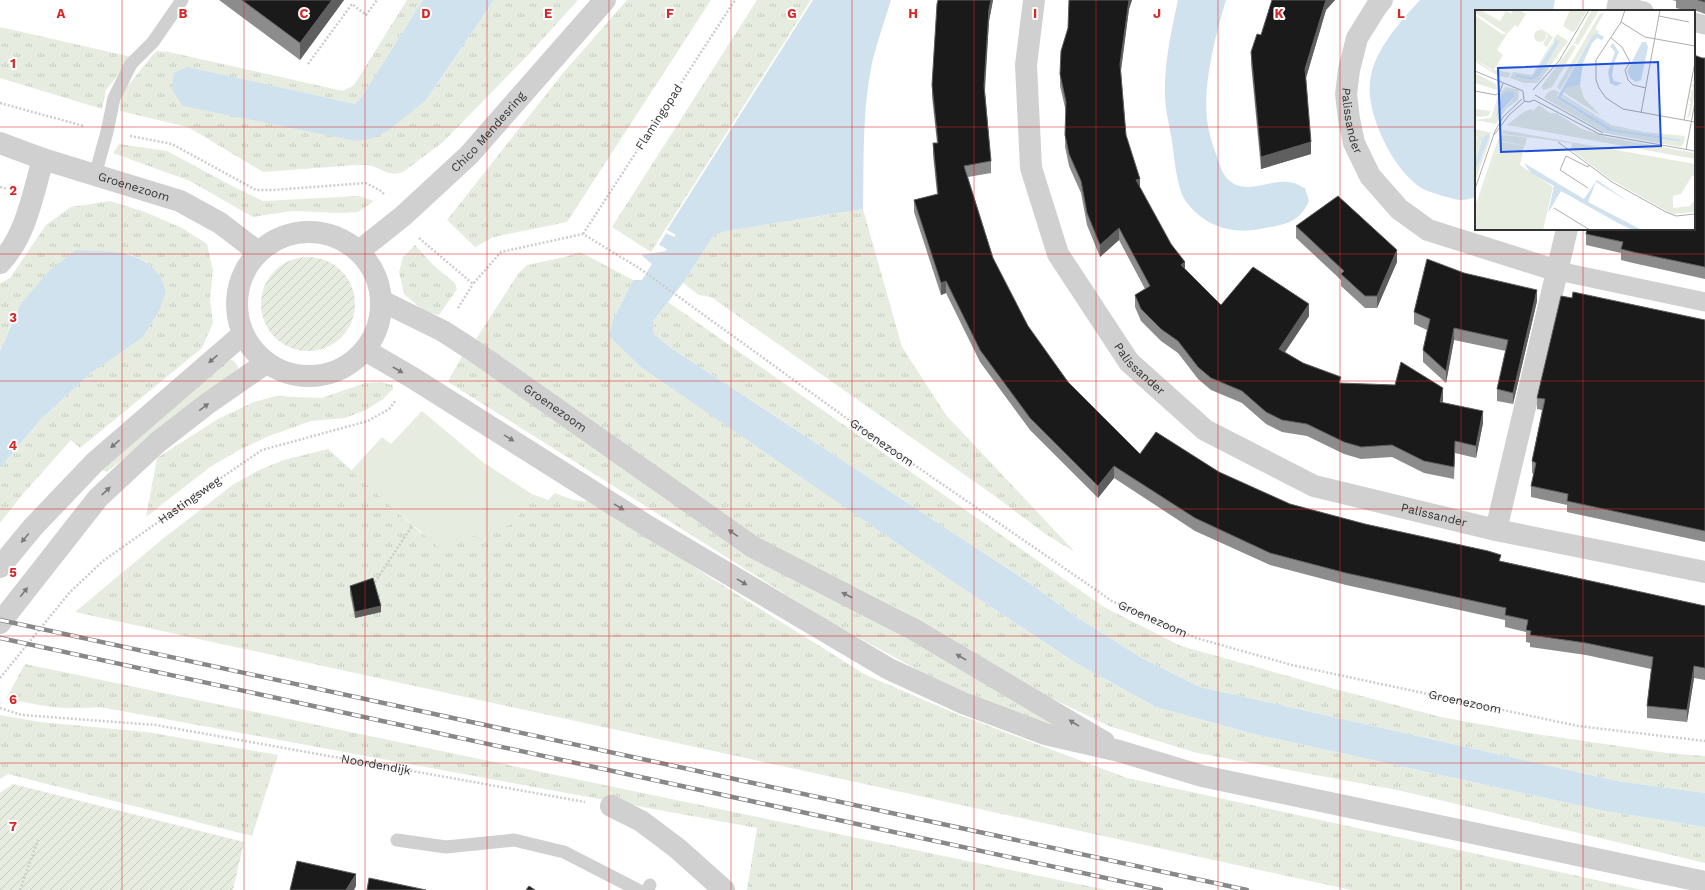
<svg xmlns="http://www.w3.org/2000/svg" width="1705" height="890" font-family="'Work Sans',sans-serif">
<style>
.grass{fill:url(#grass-tufts)}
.garden{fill:url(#garden-furrows)}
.pitch{fill:#e6ecdf}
.water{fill:#cfe2ee}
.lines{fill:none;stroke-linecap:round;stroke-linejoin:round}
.path{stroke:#cdcdcd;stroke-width:2.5;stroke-dasharray:2 2;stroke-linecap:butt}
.service{stroke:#d0d0d0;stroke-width:13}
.pedestrian{stroke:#d0d0d0;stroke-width:19}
.minor{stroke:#d0d0d0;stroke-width:22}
.tertiary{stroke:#d0d0d0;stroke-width:22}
.rail-casing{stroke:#888;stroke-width:4.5}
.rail{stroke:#fff;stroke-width:3;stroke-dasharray:9;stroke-linecap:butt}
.wall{fill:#8c8c8c}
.shaded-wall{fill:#5f5f5f}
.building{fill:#1a1a1a;stroke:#5f5f5f}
.oneway{fill:#7a7a7a}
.grid{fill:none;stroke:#d62828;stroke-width:1;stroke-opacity:0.55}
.labels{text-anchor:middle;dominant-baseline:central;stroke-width:4;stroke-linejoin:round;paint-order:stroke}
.street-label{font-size:12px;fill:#333;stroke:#fff}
.inset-road{fill:none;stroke:#adadad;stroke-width:1}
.view{fill:#1d4ed8;fill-opacity:0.15;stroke:#1d4ed8;stroke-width:2}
.inset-edge{fill:none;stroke:#333;stroke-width:2}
.grid-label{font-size:13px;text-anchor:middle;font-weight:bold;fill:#d62828;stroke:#fff;stroke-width:4;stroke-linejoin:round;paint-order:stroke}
</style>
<defs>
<pattern id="grass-tufts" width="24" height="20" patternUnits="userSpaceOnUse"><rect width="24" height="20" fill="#e6ecdf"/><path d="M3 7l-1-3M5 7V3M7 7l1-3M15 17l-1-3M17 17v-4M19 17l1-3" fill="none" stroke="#c6cbc0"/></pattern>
<pattern id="garden-furrows" width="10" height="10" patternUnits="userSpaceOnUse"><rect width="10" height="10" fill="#e6ecdf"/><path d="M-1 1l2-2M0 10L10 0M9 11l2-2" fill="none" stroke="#c6cbc0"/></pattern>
</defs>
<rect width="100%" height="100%" fill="#fff"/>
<!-- grass -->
<path class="grass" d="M407 0H423L362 96 355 104 186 68 356 140 426 100 494 0H578L530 53 443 142 403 172C388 177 385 170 372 166 367 164 362 165 356 165L263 172 188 127 120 111 121 94 156 51 169 52 343 91 354 85Z
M627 0H711L567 222 494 237 475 247 447 220 563 73Z
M757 0H811L651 252 612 227Z
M0 27 132 57 106 90 102 109 0 78Z
M119 144 167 151 232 186 263 201 359 196 374 201 358 212 340 213 292 211 253 217 190 181 113 153Z
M110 201 145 212 182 228 207 244 213 271 210 299 213 323 202 348 80 448 71 440 22 495 0 523V468L40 420 91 373 142 338 159 275 145 261 127 253 17 310 0 351V283L10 278 46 225 71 207Z
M863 209 902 347 946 415 1075 552 1047 535 992 494 711 297 699 295 683 283 714 235 726 231Z
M415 245 433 265 455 283 457 289 439 315 424 311 404 294 399 272 403 257Z
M580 252 633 280 614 318 961 587 1076 663 1156 707 1254 734 1600 810 1705 827V863L1397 790 1197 753 1109 726 1026 686 901 610 762 540 578 414 476 339 518 274 527 265 565 257Z
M668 302 1104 607 1181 646 1316 684 1441 717 1529 733 1667 753 1705 756V793L1617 781 1200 687 1142 658 1078 618 1022 578 671 348 654 334 653 321Z
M462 356 845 602 1053 721 1050 729 923 673 825 619 448 382Z
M228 359C234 360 238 364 238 369L107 472 95 467Z
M381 382 393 385V389L383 399 366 410 345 418 311 421 269 436 239 450 210 467 146 517 157 458 218 419 254 402 276 396 322 398 365 383Z
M328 449 422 534 513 524 532 494 548 500 555 493 573 500 600 503 711 578 866 675 952 712 1127 778 1642 890H1351L75 612 165 537 234 484 259 470 284 460Z
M25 664 1107 890H747L757 828 100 707C70 710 36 707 7 697Z
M0 715 40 722 147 732 278 755 252 836 8 774 0 779Z"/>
<!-- garden -->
<path class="garden" d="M261 304a47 47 0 1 1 94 0a47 47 0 1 1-94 0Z
M13 784 244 842 233 890H0V793Z"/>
<!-- pitch -->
<path class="pitch" d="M422 411 484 463 532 494 513 524 438 547 351 471 382 437 391 444Z"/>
<!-- water -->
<path class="water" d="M423 0H494L426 100 389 130 370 139 356 141 183 106 172 90 174 73 187 67 355 104 362 96Z
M813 0H891C885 20 878 39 873 59 862 107 864 159 863 209L726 231 714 235 683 283 653 321 654 334 671 348 1022 578 1078 618 1142 658 1200 687 1617 781 1705 793V827L1600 810 1254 734 1156 707 1076 663 961 587 641 367 609 336 614 318 633 280H642L652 264 641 255 666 251 667 249 659 245 666 233 674 237 676 235 667 230Z
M1178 0H1226C1215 37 1200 93 1209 131 1211 140 1214 149 1217 157 1221 170 1226 183 1240 186 1256 190 1273 180 1288 182 1294 182 1300 186 1305 188L1309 201C1299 224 1282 225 1260 229 1231 235 1202 225 1185 200 1177 188 1174 156 1172 141 1169 124 1164 105 1165 87 1165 58 1172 28 1178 0Z
M1420 0H1555L1553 11H1476V197C1471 198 1466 200 1461 200 1455 200 1429 192 1423 189 1394 172 1366 115 1370 82 1373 51 1400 22 1420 0Z
M76 250C106 252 139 248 159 275 162 279 164 286 166 291L159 311 142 338 91 373 40 420 0 468V351L20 305 50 270Z"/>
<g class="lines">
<!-- path -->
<g class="path">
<path d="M308 64 352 4 366 15 377 0"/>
<path d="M0 103 84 126"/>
<path d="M130 136 172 144 256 190H273L366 183 381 191 385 195"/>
<path d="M0 187 7 189"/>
<path d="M583 234 735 0"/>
<path id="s1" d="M419 238 473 284 501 252 583 234 639 268 849 420 1112 601 1196 638 1292 665 1578 726 1705 741"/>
<path d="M458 308 473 284"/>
<path d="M375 582 412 526"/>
<path id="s2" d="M0 678 70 592 103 561 202 491 262 450 368 421 389 409 396 400"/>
<path id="s3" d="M0 708 22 715 156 725 585 802"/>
<path d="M20 890 38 840"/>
</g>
<!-- service -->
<path class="service" d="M95 175 107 132 114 98 131 64 153 42 182 0
M397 840 446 847 514 840 564 852 638 890
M647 890 650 885"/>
<!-- pedestrian -->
<path class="pedestrian" d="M1618 5 1644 11
M1694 22 1705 25
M1558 271 1705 302"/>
<!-- minor -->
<g class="minor">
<path id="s4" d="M1034 0 1026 65 1031 168 1058 254 1129 362 1205 430 1314 486 1496 530 1705 572"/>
<path id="s5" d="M1382 0 1377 6 1357 38 1349 70 1346 94 1349 119 1354 143 1370 176 1399 209 1428 230 1558 271"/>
<path d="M1617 11 1619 0"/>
<path d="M0 263C26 236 33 194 43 159"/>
<path d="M1496 530 1567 229"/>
<path d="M611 806 641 821 677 848 724 890"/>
</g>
<!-- tertiary -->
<g class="tertiary">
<path id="s6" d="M0 143 43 159 180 201 220 223 258 252"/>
<circle cx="309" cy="304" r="72"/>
<path id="s7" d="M359 251 403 216 469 155 605 0"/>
<path id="s8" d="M382 301 443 331 477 353 753 547 913 629 1104 742"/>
<path d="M365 350 413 378 649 527 889 669 963 703 1045 734 1119 751 1202 776 1705 882"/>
<path d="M0 567 33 527 95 462 243 334"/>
<path d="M0 623 98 498 158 442 207 404 266 363"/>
</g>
<defs>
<path id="rail" d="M0 620 1247 890
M0 638 1161 890"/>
</defs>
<!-- rail casing -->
<use href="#rail" class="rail-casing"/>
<!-- rail -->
<use href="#rail" class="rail"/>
</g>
<!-- wall -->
<path class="wall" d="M219 0H344L300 60Z
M938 0H993L989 21 985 91 991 161V173L968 177 993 258 1028 326 1068 382 1140 454 1219 472 1290 504 1501 561 1705 606V680L1694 678 1687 722 1647 718V706L1651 669 1586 655 1530 647V643L1526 642V632L1505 627V620L1346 585 1270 565 1195 531 1114 478 1098 498 1030 430 980 362 946 293 941 295 914 212V200L937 194 933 155V143H937L932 97V85Z
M1069 0H1132L1129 9 1121 71 1126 135 1140 188 1185 269 1221 305 1309 316 1285 352 1303 363 1341 383 1443 400 1442 402 1483 423 1476 458 1455 453 1454 479 1424 473 1392 457 1361 459 1344 454 1307 436 1282 432 1266 424 1242 403 1211 390 1198 379 1178 353 1161 341 1141 321 1135 307V295L1145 289 1119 240 1100 257 1087 225 1081 193 1069 166 1065 147 1066 112 1060 86V74L1068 28Z
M1272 0H1335L1326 10 1306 78 1311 154 1261 169 1251 64V52L1261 35Z
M1672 0H1705V14L1697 11H1688L1676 8V1Z
M1702 58H1705V279L1633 263 1621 260V253L1586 245V234L1694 229Z
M1296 226 1397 262 1377 308H1365L1341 286V280L1296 238Z
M1572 298 1705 320V542L1567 512V505L1531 497V486L1534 474 1532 473V461L1542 410 1537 409V398Z
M1537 301 1513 404 1497 401V389L1506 351 1454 340 1446 383 1423 362V350L1427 330 1414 324V312Z
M350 586 381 612 355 618 350 593Z"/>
<!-- shaded-wall -->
<path class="shaded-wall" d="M332 0H344L300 60V43Z
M991 0H993L989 21 984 98V86L989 9Z
M1129 0H1132L1129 9 1120 76V64Z
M1326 0H1335L1326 10 1305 81V69Z
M1311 142V154L1261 169V157Z
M1140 179V191L1136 180Z
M1119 228V240L1100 257V245Z
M1397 250V262L1377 308V296Z
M1185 262V274L1181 265Z
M946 281V293L941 295V283Z
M1537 290V301L1513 404V393Z
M1309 304V316L1279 361V349Z
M1454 328V340L1446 383V371Z
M1443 388V400L1440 414V402Z
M1483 411V423L1476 458V446Z
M1114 466V478L1098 498V486Z
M381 606V612L355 618V612Z
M1694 666V678L1687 722V710Z
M356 874V886L354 890H346Z"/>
<!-- building -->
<path class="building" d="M242 0H332L300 43Z
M938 0H991L989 9 984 86 991 161 964 166 993 258 1028 326 1068 382 1140 454 1156 432 1219 472 1290 504 1365 524 1488 551 1501 555 1499 561 1705 606V668L1694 666 1687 710 1647 706 1653 657 1586 643 1530 635 1531 631 1526 630 1528 620 1505 615 1506 608 1346 573 1270 553 1195 518 1114 466 1098 486 1030 418 980 350 946 281 941 283 914 200 938 194 933 143H938L932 85 937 4Z
M1069 0H1129L1120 64 1126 135 1140 179 1136 180 1171 244 1185 262 1181 265 1221 305 1253 267 1309 304 1279 349 1303 363 1341 377 1339 383 1395 385 1401 362 1443 388 1440 402 1483 411 1476 446 1455 441 1454 467 1424 461 1392 445 1361 447 1344 442 1307 424 1282 420 1266 412 1242 391 1211 378 1198 367 1178 341 1161 329 1141 309 1135 295 1150 286 1119 228 1100 245 1087 213 1081 181 1069 154 1065 135 1066 102 1060 74 1061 51 1068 28Z
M1272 0H1326L1305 69 1311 142 1261 157 1251 52 1257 34 1261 35Z
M1698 0H1705V2Z
M1694 55 1702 58H1705V267L1633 252 1621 249 1623 242 1586 234 1587 229H1694Z
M1338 196 1397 250 1377 296H1365L1341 274 1344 271 1296 226Z
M1427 259 1464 273 1537 290 1513 393 1497 389 1508 340 1454 328 1446 371 1423 350 1430 319 1414 312Z
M1573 292 1705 320V531L1567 501 1568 494 1531 486 1536 463 1532 461 1545 399 1537 398 1561 296 1572 298Z
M373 578 381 606 355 612 350 586Z
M297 861 356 874 346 890H290Z
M369 878 426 890H367Z
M529 886 535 890H526Z"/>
<!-- one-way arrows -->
<defs><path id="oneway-solid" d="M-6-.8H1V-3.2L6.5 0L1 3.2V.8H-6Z"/></defs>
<g class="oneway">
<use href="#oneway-solid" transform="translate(213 359) rotate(139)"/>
<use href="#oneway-solid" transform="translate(398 370) rotate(30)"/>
<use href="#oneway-solid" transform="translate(204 407) rotate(-37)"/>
<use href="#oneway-solid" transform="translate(509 438) rotate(32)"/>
<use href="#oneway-solid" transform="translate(115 444) rotate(139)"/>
<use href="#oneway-solid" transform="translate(106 491) rotate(-43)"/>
<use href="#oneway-solid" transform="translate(619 507) rotate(32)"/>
<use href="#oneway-solid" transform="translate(733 533) rotate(-145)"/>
<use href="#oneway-solid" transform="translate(25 538) rotate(130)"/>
<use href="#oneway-solid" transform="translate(742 582) rotate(31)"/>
<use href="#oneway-solid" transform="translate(24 592) rotate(-52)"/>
<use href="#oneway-solid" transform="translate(847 595) rotate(-153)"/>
<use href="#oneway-solid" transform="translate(961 657) rotate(-150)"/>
<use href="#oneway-solid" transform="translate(1074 723) rotate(-148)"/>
</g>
<!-- grid -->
<path class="grid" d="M122 0V890M244 0V890M365 0V890M487 0V890M609 0V890M731 0V890M852 0V890M974 0V890M1096 0V890M1218 0V890M1340 0V890M1461 0V890M1583 0V11M0 127H1476M1694 127H1705M1583 229V890M0 254H1705M0 381H1705M0 509H1705M0 636H1705M0 763H1705"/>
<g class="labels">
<!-- street labels -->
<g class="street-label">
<text transform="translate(659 117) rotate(-57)">Flamingopad</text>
<text stroke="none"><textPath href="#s5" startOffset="130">Palissander</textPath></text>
<text stroke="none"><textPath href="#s7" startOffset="176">Chico Mendesring</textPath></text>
<text stroke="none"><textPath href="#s6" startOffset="141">Groenezoom</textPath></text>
<text stroke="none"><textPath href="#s4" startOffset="400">Palissander</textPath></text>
<text stroke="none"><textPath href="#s8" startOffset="204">Groenezoom</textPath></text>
<text stroke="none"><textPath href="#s1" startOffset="562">Groenezoom</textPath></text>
<text stroke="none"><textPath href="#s2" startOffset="262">Hastingsweg</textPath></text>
<text stroke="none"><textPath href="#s4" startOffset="736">Palissander</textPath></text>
<text stroke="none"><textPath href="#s1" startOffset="886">Groenezoom</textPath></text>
<text stroke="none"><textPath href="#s1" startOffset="1210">Groenezoom</textPath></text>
<text stroke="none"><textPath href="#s3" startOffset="381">Noordendijk</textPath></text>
</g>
</g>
<!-- overview -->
<g transform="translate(1475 10)">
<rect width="220" height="220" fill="#fff"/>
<path d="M0 0H5L25 11 31 1 36 4 38 0H45L51 4 43 17 40 15 32 24 0 3ZM95 0H112L100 21 97 22 88 16ZM117 0H124L103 35 99 33ZM129 3 120 19 125 22 117 26 85 80 82 77 125 4ZM62 16 78 27 72 37 68 34 73 26ZM82 24 93 31 65 70 62 73H49L35 68 38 62 57 65ZM79 31 85 32 64 66 57 70 41 67V64L57 67ZM98 34 101 37 77 77 69 80 66 77ZM0 50 15 59 36 63 33 68 22 65 0 52ZM0 63 21 74 22 80 0 73ZM217 70H220V82L216 104 212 109 215 96 213 94H216L214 89 217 84 215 82 219 78 216 76 220 72ZM105 75 109 88 126 106 88 82 91 78ZM31 77 44 80 43 90 31 99 21 114 0 110 16 108 23 86ZM31 81 38 89 22 107ZM79 80 84 82 82 86 85 90 134 121 205 132 204 129 138 119 86 86 87 84 136 115 169 122 210 126 209 133 205 137 130 123 69 88 74 81ZM0 99 16 101 13 106 0 107ZM56 99 66 108 75 103H81L107 119 132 127 220 143V149L32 115 47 103ZM28 120 220 154V166H217L206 184 198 186V198L215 196 220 190V202L197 204 135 169 96 140 97 133 28 124ZM16 125 13 135 0 172V162L11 130ZM25 125 40 126 52 128 50 136 27 131 23 136 21 135ZM0 128 7 129 0 151Z" fill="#e6ecdf" fill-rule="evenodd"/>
<path d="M21 135 23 136 2 199 0 216V197Z" fill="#e6ecdf"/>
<path d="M0 5 27 24H32L22 40 28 45 19 60 0 50ZM0 119 17 123 8 128 0 126ZM27 132 49 136 45 155 78 177 68 220H0L2 199 23 136Z" fill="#e6ecdf"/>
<path d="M59 26a6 6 0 1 1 12 0a6 6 0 1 1-12 0ZM64 95 75 103 73 106 66 108 58 101ZM181 174 196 182 192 190 177 182Z" fill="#e6ecdf"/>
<path d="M122 23 129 27 127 30 122 28 117 33 108 53 105 75 91 78 86 87 138 119 204 129 206 132 134 121 82 88 117 26ZM81 29 85 32 64 66 57 70 41 67V64L57 67ZM167 32H171L173 37 166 70 161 72 155 68 152 61ZM138 33 144 42 139 53 137 66 139 71 147 73 141 76 135 73 133 62 140 42 135 36ZM31 81 38 82 39 87 21 107 26 87ZM13 124 15 125 0 162V151L7 130 0 126 8 128ZM49 153 109 189 122 170 154 192 121 172 113 192 167 220H158L143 213 86 181 73 203 79 176 56 163Z" fill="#cfe2ee"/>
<path class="inset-road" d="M150 0 146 12 121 50V70L124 78 131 88 148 99 220 112M184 6 214 12M146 12 170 27 220 36M136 28 147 37 155 52 150 60 153 70 158 75 171 78M0 61 48 81M58 80 84 51 114 0M0 81 21 85 25 82 28 73M48 81 49 91 54 92 59 90M60 85 128 123M59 90 124 124 220 141M166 103 185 0M209 110 220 52M19 125 34 105 50 91M83 132 137 172 191 202 201 206 220 204M211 140 220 92M113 178 85 160 91 146 113 157 114 155M0 179 20 121 28 107 47 89M79 198 115 220"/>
<path class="view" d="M183 52 186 136 26 142 23 58Z"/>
<rect width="220" height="220" class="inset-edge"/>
</g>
<g class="grid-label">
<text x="61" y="18">A</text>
<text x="183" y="18">B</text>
<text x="304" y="18">C</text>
<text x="426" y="18">D</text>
<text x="548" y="18">E</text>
<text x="670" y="18">F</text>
<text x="792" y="18">G</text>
<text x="913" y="18">H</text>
<text x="1035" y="18">I</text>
<text x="1157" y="18">J</text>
<text x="1279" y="18">K</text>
<text x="1401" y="18">L</text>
<text x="13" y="68">1</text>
<text x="13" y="195">2</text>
<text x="13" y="322">3</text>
<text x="13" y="450">4</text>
<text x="13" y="577">5</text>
<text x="13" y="704">6</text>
<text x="13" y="831">7</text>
</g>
</svg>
